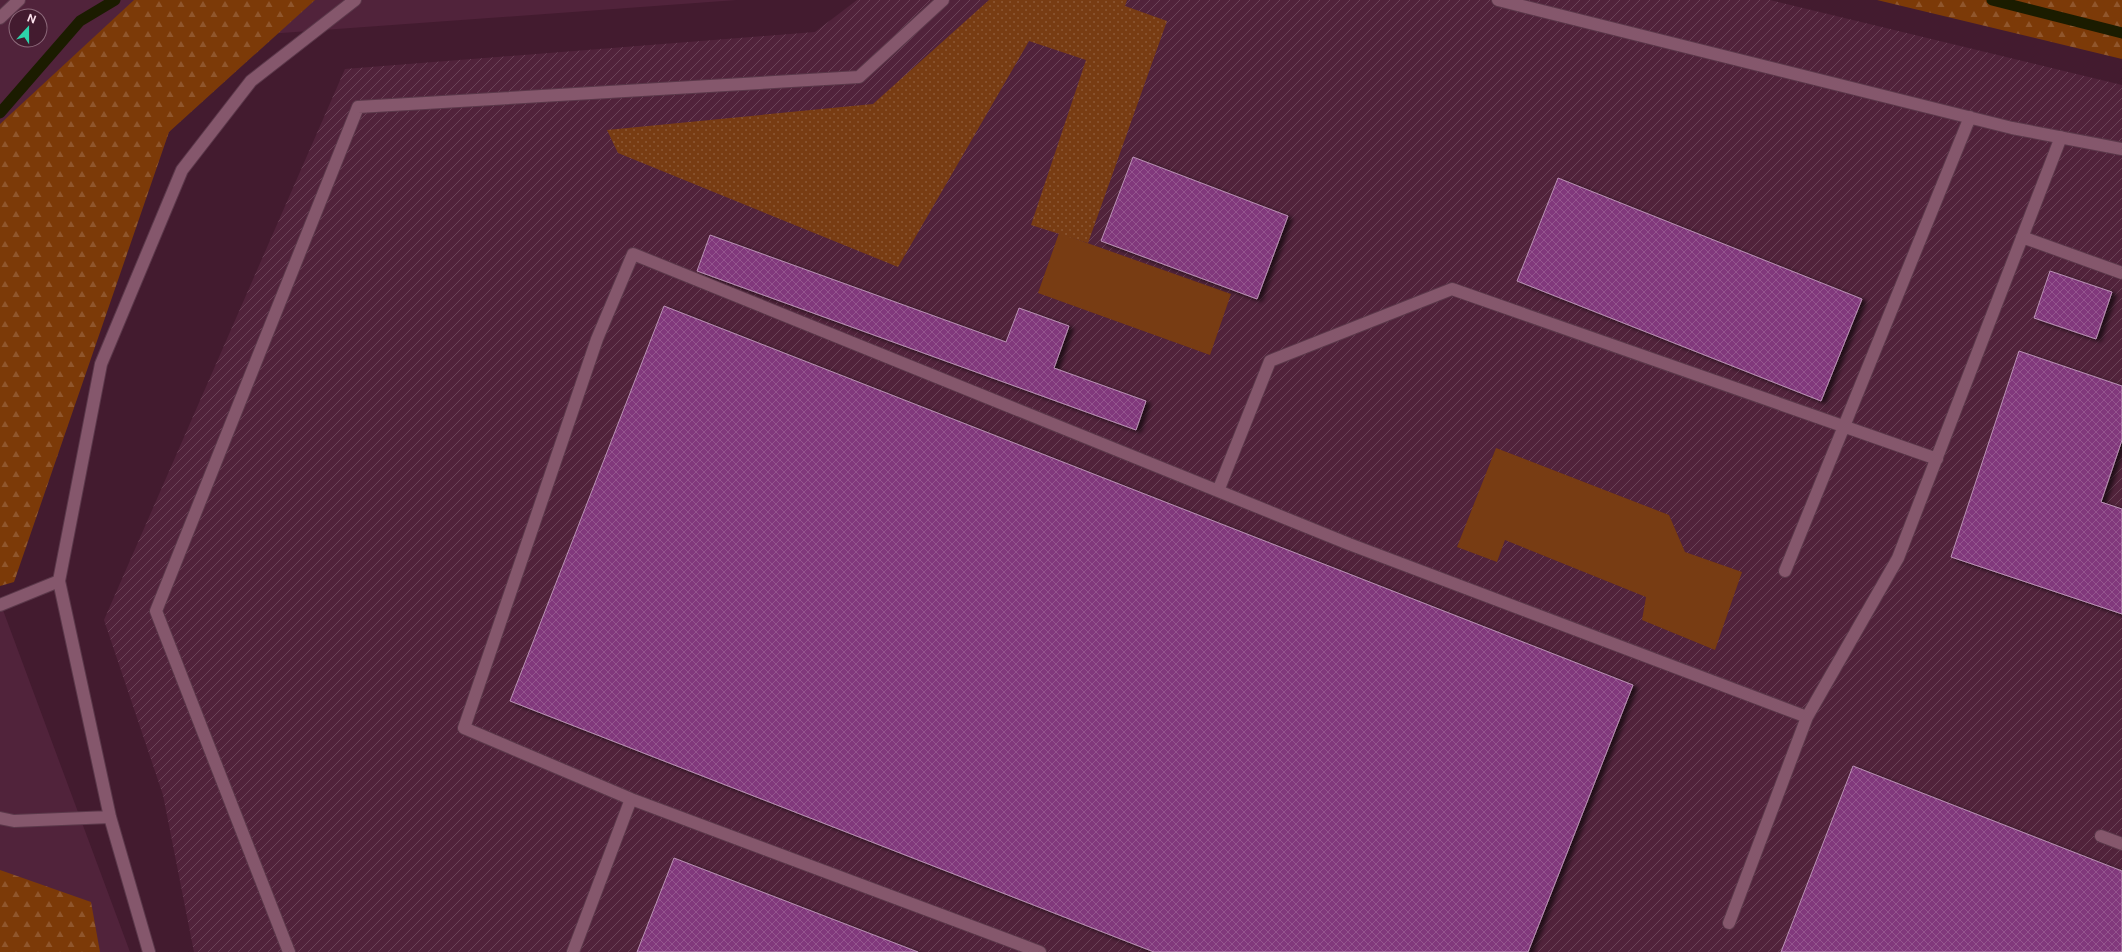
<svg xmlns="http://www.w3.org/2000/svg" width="2122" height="952" font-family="'Public Sans',sans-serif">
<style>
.built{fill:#51233b;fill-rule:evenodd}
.industrial{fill:url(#industrial-furrows)}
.green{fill:#783c13}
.forest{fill:url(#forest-firs)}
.park{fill:url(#park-dots)}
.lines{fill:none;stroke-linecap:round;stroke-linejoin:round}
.stream{stroke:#1b1c00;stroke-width:11}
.building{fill:url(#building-cross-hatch);stroke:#ba92b5;filter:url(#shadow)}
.minor-casing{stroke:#5b384a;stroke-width:14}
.minor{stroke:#85576c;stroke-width:12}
</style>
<defs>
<pattern id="industrial-furrows" width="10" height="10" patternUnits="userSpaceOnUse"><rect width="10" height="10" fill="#51233b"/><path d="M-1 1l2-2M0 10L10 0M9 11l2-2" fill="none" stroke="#6b4358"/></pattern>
<pattern id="forest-firs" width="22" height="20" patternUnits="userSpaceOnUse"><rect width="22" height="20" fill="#7c3a08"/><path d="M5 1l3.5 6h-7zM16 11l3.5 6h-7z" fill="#90562c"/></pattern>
<pattern id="park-dots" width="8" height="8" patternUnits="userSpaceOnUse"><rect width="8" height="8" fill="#783c13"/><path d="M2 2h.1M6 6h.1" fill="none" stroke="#8c5836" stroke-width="1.8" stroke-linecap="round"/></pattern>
<pattern id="building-cross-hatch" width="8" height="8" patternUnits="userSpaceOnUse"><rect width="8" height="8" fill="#81387b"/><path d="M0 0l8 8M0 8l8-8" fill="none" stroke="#94548e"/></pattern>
<filter id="shadow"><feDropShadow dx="4.5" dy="2.5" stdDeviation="2" flood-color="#0009"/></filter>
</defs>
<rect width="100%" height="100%" fill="#431b2f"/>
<!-- built -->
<path class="built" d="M0 0H737L228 37 125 133 0 500ZM16 16H40V40H16Z
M0 602 130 952H0Z"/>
<!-- industrial -->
<path class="industrial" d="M857 0H1770L2122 85V952H194L163 795 104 620 345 69 815 32Z"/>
<!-- green -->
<path class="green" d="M1059 233 1231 294 1210 355 1038 293Z
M1496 448 1669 515 1685 552 1742 572 1715 650 1642 620 1646 597 1505 540 1497 562 1457 547Z"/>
<!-- forest -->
<path class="forest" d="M134 0H315L169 132 14 582 0 586V124Z
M1877 0H2122V59Z
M0 870 91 902 100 952H0Z"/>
<!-- park -->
<path class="park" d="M989 0H1127L1125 6 1167 21 1088 243 1031 225 1086 60 1029 41 898 267 618 153 607 130 873 104Z"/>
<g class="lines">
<!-- stream -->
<path class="stream" d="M1992 0 2122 33
M0 113 80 21 115 0"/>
</g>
<!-- building -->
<path class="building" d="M1133 157 1288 216 1257 299 1101 241Z
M1558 178 1862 299 1821 401 1517 281Z
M710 235 1006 342 1019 308 1069 326 1054 368 1146 401 1136 430 697 271Z
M2050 271 2112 292 2096 339 2034 318Z
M664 306 1633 685 1528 952H1154L510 701Z
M2019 351 2122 386V440L2101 502 2122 509V614L1951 557Z
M1853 766 2122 871V952H1781Z
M674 858 918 952H637Z"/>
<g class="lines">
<defs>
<path id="minor" d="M1498 0 2012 128 2122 149
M0 18 19 0
M2022 237 2122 273
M1218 491 1270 361 1452 289 1937 459
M1785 571 1970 117
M0 605 59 581
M0 818 14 821 110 817
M2101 836 2122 844
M1729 923 1807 717 1898 558 2061 137
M149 952 110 817 59 581 101 364 182 170 251 81 355 0
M289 952 156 611 358 107 859 77 943 0
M573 952 631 799
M1040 952 631 799 464 728 597 339 633 254 1349 544 1807 717"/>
</defs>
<!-- minor casing -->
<use href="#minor" class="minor-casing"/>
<!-- minor -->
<use href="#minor" class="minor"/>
</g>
<!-- north arrow -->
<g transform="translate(28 28) rotate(21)"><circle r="19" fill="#431b2f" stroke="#8d6a7b"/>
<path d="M0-3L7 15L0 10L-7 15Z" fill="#2dd4ab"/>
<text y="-6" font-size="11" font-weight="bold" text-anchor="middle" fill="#fce1ec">N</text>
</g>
</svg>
